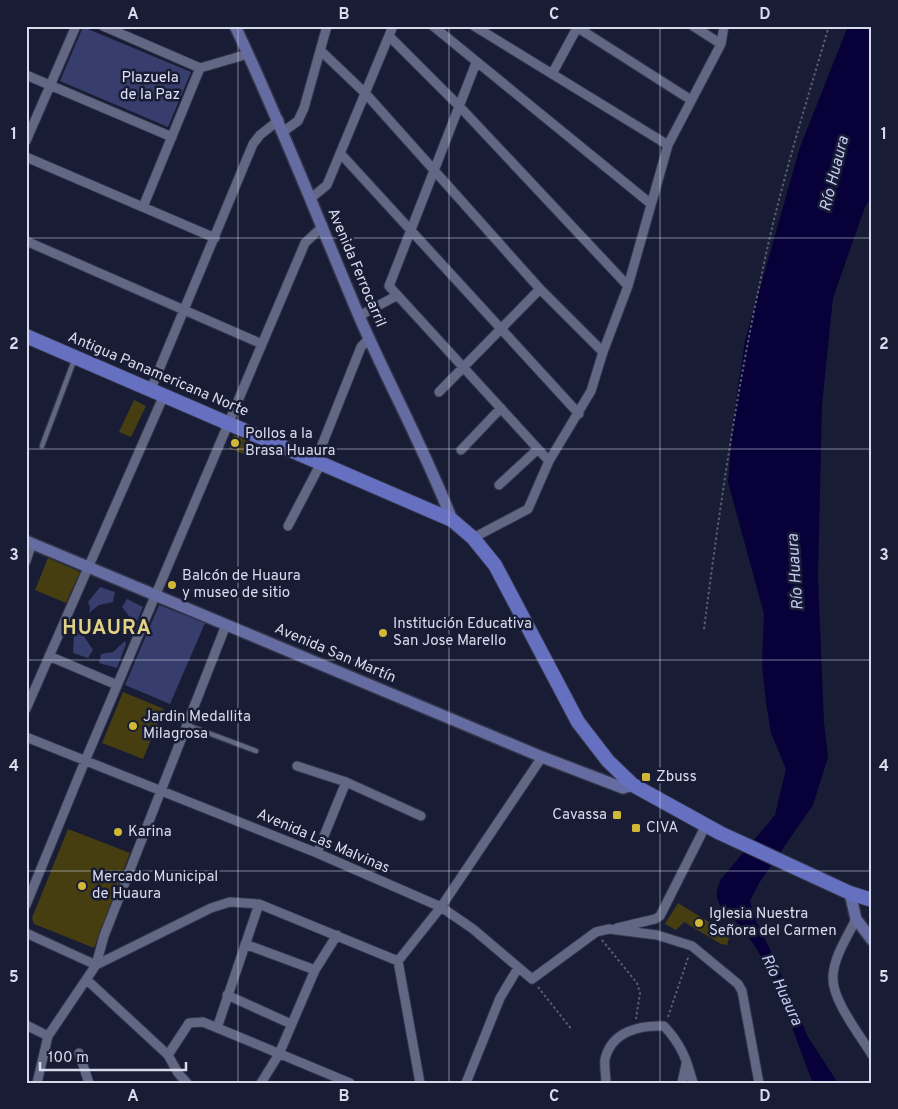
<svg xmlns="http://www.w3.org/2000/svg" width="898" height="1109" font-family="Overpass,sans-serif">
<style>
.green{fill:#373e6e}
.water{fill:#080038}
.building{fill:#463e11}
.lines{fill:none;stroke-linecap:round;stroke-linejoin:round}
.lane-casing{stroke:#333549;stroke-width:7}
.street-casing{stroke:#333549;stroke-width:11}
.secondary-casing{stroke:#333549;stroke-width:14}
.primary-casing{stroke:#333549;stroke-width:16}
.path{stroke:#595d72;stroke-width:2;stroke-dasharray:2.5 2.5;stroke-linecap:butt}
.lane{stroke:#626884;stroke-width:4.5}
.street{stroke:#626884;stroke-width:9}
.secondary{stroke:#646ca2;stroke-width:11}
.primary{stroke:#6670c0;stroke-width:14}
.grid{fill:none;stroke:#d8dbec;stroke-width:1;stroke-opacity:0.55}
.poi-dot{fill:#d0b836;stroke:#181c34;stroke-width:2}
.labels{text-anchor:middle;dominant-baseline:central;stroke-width:5;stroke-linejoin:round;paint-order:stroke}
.park-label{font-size:15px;fill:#dee2f6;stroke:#181c34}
.street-label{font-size:15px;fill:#d8dbec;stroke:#181c34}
.poi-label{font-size:15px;fill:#d8dbec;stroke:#181c34;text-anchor:start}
.water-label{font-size:16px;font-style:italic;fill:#c3cbf1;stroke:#181c34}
.district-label{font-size:20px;font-weight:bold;letter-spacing:1px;fill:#e1d283;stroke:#181c34}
.neatline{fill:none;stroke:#d8dbec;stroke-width:2}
.grid-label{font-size:16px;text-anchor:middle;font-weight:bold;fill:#d8dbec}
</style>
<rect width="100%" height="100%" fill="#181c34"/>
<!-- green -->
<path class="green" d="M83 27 191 72 168 127 60 81Z
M100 587 115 592 113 602 99 605 89 613 90 608 88 602Z
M127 599 143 607 132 633 130 632 129 616 122 607Z
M159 605 205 623 170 704 125 685Z
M83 626 85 638 93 650 88 658 73 653 74 633 81 630Z
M125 641 126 644 117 668 99 663 101 654 113 652Z"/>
<!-- water -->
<path class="water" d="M848 26H872V196L865 207 833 298 822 405 818 577 824 723 828 757 813 805 759 883 750 901 755 919 774 958 808 1037 838 1083H813C794 1037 781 987 754 945 750 940 747 934 743 929 728 911 708 906 721 879L775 815 786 769 771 733 766 703 762 664 764 614 728 482 734 415 745 341 800 147Z"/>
<!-- building -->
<path class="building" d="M134 400 146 406 131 437 119 432Z
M234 435 251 443 246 455 229 448Z
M48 558 80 572 66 603 35 590Z
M123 692 164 709 143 759 102 743Z
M68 829 130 853 94 948 34 924 32 918Z
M678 903 730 935 727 945 721 944 684 922 676 930 665 924Z"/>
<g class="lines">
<defs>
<path id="lane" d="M42 446 75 358
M187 725 256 751"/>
<path id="street" d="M103 26 200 68 248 54
M433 26 651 204
M474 26 668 145
M575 26 691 100
M693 26 721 44
M389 36 460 107 628 286
M321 51 366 94 540 289 603 352
M476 63 389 286 549 461
M552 74 578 26
M26 75 172 137
M284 131 298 121 304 108 327 26
M26 141 76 26
M340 153 579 414
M26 157 215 238
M311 198 327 185 393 26
M143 207 200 68
M26 241 262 344
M359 316 396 296
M151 389 253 144 260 135 279 120
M439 392 540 289
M461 450 501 408
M316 460 361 347 369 338
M499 485 538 449
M288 526 321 463
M473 538 528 509 549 461 591 391 603 352 628 286 668 145 721 44 724 26
M26 561 32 543
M49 656 117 685
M26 709 164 395
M26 737 317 853 441 907 542 757
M297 766 346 782 421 816
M317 853 346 782
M26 905 85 761 305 243 323 226
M856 919C848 936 834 956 833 976 831 999 860 1035 872 1055
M617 928 655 919 660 916 706 825
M26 933 96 965 104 936 226 625
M245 944 315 970
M398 961 420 1083
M87 980 168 1055 178 1073 187 1083
M227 995 291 1024
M26 1025 48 1036
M217 1028 259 904
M79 1053 89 1083
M168 1055 189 1023 203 1022 350 1083
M37 1083 48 1036 96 965 211 908 230 902 259 904 398 961 441 907 473 929 532 979 596 932 609 929 657 935 692 946 738 984 742 991 759 1083
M261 1083 279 1054 315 970 337 935
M466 1083 500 998 518 968
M606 1083C606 1076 604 1066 605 1059 612 1031 640 1025 664 1026 681 1044 687 1060 693 1083
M682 1083 686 1064"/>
<path id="secondary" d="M235 26C280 121 318 219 359 316 389 385 425 450 452 520
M26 541 542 757 623 788 633 785
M850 893 856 919 872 940"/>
<path id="primary" d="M26 336 452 520 473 538 495 565 578 722 608 761 633 785 720 833 850 893 872 900"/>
</defs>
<!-- lane casing -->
<use href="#lane" class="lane-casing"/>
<!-- street casing -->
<use href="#street" class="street-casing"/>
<!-- secondary casing -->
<use href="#secondary" class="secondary-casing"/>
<!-- primary casing -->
<use href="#primary" class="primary-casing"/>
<!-- path -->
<path class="path" d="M704 629C719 512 736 394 761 278 778 193 804 110 829 26
M602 940 637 983 640 993 636 1019
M538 987 572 1030
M668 1017 689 955"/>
<!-- lane -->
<use href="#lane" class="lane"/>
<!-- street -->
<use href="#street" class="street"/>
<!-- secondary -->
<use href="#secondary" class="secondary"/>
<!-- primary -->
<use href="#primary" class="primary"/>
</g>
<!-- grid -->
<path class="grid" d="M238 26V1083M449 26V1083M660 26V1083M26 238H872M26 449H872M26 660H872M26 871H872"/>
<!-- markers -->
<g class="poi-dot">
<circle cx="235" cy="443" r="5"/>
<circle cx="172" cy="585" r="5"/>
<circle cx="383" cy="633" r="5"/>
<circle cx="133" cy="726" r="5"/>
<rect x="641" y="772" width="10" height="10" rx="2.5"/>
<rect x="612" y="810" width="10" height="10" rx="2.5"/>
<rect x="631" y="823" width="10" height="10" rx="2.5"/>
<circle cx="118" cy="832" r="5"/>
<circle cx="82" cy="886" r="5"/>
<circle cx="699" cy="923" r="5"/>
</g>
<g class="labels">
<!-- park labels -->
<g class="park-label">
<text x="150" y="78">Plazuela<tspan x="150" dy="17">de la Paz</tspan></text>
</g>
<!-- street labels -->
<g class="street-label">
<text transform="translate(356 268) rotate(67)">Avenida Ferrocarril</text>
<text transform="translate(158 375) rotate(23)">Antigua Panamericana Norte</text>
<text transform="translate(335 654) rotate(23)">Avenida San Martín</text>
<text transform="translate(323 842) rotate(23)">Avenida Las Malvinas</text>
</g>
<!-- poi labels -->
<g class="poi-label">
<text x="245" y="434">Pollos a la<tspan x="245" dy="17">Brasa Huaura</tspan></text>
<text x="182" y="576">Balcón de Huaura<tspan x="182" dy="17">y museo de sitio</tspan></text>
<text x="393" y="624">Institución Educativa<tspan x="393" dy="17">San Jose Marello</tspan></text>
<text x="143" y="717">Jardin Medallita<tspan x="143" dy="17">Milagrosa</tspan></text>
<text x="656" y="777">Zbuss</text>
<text x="607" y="815" text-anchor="end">Cavassa</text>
<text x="646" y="828">CIVA</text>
<text x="128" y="832">Karina</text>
<text x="92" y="877">Mercado Municipal<tspan x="92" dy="17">de Huaura</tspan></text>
<text x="709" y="914">Iglesia Nuestra<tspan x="709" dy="17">Señora del Carmen</tspan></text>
</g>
<!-- water labels -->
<g class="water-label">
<text transform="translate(835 174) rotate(-76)">Río Huaura</text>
<text transform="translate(796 572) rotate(-94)">Río Huaura</text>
<text transform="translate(781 990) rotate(65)">Río Huaura</text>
</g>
<!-- district labels -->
<g class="district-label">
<text x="107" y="629">HUAURA</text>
</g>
</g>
<!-- border -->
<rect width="898" height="1109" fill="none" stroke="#181c34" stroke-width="55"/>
<!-- scale -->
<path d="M40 1062v8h146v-8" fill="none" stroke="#d8dbec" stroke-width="2.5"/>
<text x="48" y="1062" font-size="15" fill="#d8dbec" stroke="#181c34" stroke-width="4" paint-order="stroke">100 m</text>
<rect x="28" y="28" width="842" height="1054" class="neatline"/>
<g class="grid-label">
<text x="133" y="19">A</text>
<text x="344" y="19">B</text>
<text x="554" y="19">C</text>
<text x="765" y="19">D</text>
<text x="14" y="139">1</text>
<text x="884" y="139">1</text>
<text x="14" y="349">2</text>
<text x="884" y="349">2</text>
<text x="14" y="560">3</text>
<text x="884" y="560">3</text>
<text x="14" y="771">4</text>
<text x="884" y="771">4</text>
<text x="14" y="982">5</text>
<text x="884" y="982">5</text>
<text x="133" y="1101">A</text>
<text x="344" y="1101">B</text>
<text x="554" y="1101">C</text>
<text x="765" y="1101">D</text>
</g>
</svg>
